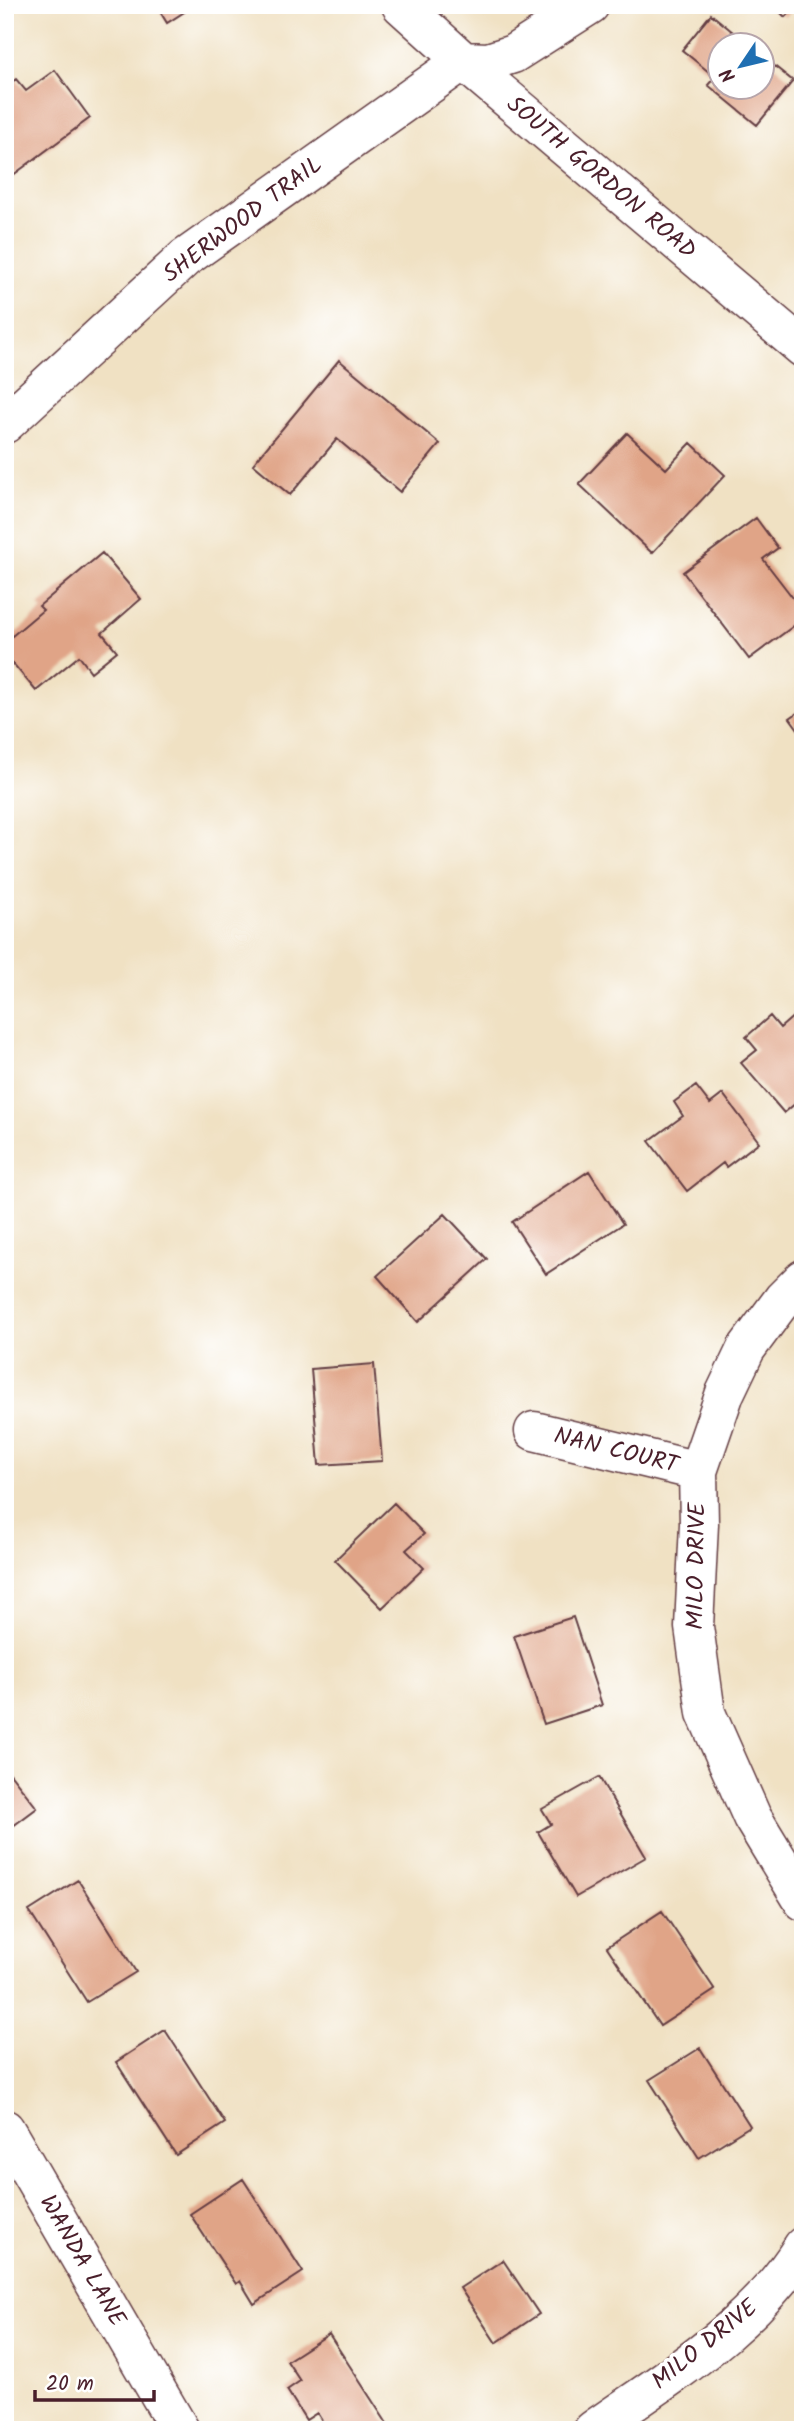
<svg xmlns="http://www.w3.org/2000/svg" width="808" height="2435" font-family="Kalam,sans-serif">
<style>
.building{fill:#e0a487}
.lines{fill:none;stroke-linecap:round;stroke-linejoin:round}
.minor-casing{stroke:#633c42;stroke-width:41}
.minor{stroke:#fff;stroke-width:38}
.labels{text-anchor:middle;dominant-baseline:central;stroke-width:7;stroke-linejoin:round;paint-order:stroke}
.street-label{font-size:24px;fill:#4a1f2b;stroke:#fff}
</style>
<rect width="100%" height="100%" fill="#fff"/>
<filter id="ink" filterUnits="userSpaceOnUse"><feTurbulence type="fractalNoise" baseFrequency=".0143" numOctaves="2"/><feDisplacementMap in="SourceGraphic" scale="14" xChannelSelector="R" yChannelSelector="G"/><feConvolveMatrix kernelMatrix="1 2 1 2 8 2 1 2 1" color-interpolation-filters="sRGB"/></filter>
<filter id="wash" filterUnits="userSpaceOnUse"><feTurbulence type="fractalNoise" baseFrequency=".00686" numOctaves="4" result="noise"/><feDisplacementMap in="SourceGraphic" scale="28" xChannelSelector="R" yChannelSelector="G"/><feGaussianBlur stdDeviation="1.57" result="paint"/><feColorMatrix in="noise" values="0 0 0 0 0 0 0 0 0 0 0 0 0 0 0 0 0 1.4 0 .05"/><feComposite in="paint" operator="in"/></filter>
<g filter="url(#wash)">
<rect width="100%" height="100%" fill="#f0e1c3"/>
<g id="blocks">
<!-- building -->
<path class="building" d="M156 5H195L167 23Z
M773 5H797L785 17Z
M711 14 750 46H720V88H762V56L793 81 757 125 708 85 715 77 682 50Z
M55 70 90 118 5 181V87L16 79 26 91Z
M339 360 440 444 400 492 337 439 290 495 253 464Z
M627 433 666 469 691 443 725 475 652 553 579 484Z
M756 518 778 548 763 559 803 611V619L749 659 683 572Z
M102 553 141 599 102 633 117 651 91 672 79 656 36 691 5 654V642L43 610 39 606Z
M803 709V736L790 718Z
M803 1008V1097L784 1113 741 1063 757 1050 746 1037 770 1016 780 1028Z
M696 1086 710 1104 723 1094 759 1142 726 1167 723 1163 687 1191 649 1141 683 1116 674 1102Z
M589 1171 623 1224 546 1274 512 1222Z
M445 1214 487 1259 418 1322 377 1276Z
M374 1364 382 1461 319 1465 311 1369Z
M394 1503 424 1534 406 1550 424 1568 382 1608 335 1560Z
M573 1617 602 1705 544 1724 514 1636Z
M5 1767 37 1808 5 1832Z
M599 1777 646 1857 576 1897 538 1832 551 1824 542 1809Z
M78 1880 136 1972 87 2002 29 1911Z
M662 1911 715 1990 660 2026 607 1947Z
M165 2030 225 2123 176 2155 116 2062Z
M700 2048 750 2126 699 2158 649 2080Z
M243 2179 303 2272 254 2304 240 2281 236 2284 190 2214Z
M503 2260 539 2314 496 2343 460 2288Z
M329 2334 390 2428 389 2430H328L317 2413 306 2420 287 2390 300 2381 287 2361Z"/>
</g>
</g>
<g filter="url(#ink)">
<use href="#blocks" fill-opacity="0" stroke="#633c42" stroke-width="2"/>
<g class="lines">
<defs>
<path id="minor" d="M401 5 463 61 803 348
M5 424 185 258 463 61 488 62 513 54 590 5
M803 1279 783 1299 746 1349 725 1393 698 1471 699 1524 694 1627 706 1713 752 1817 803 1901
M534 1431 698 1471
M5 2129 180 2430
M593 2430C670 2376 753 2327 803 2246"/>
</defs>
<!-- minor casing -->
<use href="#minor" class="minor-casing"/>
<!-- minor -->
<use href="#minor" class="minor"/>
</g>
</g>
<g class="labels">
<!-- street labels -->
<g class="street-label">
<text transform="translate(601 178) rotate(40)">SOUTH GORDON ROAD</text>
<text transform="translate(243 220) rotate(-37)">SHERWOOD TRAIL</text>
<text transform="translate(616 1451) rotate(14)">NAN COURT</text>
<text transform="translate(697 1566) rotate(-89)">MILO DRIVE</text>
<text transform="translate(82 2261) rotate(60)">WANDA LANE</text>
<text transform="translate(705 2345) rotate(-39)">MILO DRIVE</text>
</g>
</g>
<!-- margin -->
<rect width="808" height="2435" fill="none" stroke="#fff" stroke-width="28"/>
<!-- north arrow -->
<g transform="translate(741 66) rotate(235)"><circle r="33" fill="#ffffff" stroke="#b7a5aa" stroke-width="2"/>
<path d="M0-5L12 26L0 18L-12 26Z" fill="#1f6fb2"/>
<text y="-10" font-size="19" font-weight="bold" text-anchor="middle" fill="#4a1f2b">N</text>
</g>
<!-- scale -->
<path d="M35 2390v10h119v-10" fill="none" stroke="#4a1f2b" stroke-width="3.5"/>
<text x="46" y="2390" font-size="21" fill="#4a1f2b" stroke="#ffffff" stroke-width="5" paint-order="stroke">20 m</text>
</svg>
